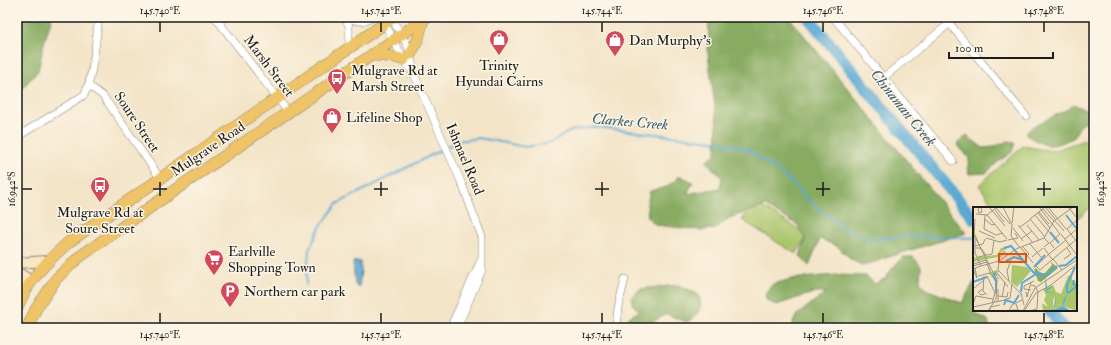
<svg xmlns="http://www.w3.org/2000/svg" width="1111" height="345" font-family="'IM FELL Double Pica',serif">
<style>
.green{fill:#aac66d;stroke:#637144}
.forest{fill:#87ab60;stroke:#52643e}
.water{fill:#5aa9d4;stroke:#3b6278}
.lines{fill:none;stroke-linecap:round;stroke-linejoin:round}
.stream{stroke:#5aa9d4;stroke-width:2}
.river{stroke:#5aa9d4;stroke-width:12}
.street-casing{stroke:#888072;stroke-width:8}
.secondary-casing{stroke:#888072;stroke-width:12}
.primary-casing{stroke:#888072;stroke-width:12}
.street{stroke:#fff;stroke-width:7}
.secondary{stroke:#f9e7c3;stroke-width:10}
.primary{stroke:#efc469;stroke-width:11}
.ticks{fill:none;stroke:#1c1c1c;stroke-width:1.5}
.labels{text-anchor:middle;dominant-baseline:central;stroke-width:3;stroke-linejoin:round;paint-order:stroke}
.poi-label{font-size:14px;fill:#1c1c1c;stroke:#fcf5e5;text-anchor:start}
.street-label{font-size:14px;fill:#1c1c1c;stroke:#fcf5e5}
.water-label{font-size:15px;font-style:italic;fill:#385b6f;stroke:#fcf5e5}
.inset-river{fill:none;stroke:#5aa9d4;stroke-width:2}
.inset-road{fill:none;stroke:#9d9483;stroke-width:1}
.view{fill:#de560d;fill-opacity:0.15;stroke:#de560d;stroke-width:2}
.inset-edge{fill:none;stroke:#1c1c1c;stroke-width:2}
.neatline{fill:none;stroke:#1c1c1c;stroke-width:1.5}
.ticks-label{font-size:10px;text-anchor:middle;fill:#1c1c1c}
</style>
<rect width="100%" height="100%" fill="#fcf5e5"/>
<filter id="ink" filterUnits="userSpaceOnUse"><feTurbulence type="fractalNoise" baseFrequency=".025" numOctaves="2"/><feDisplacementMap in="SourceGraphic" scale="8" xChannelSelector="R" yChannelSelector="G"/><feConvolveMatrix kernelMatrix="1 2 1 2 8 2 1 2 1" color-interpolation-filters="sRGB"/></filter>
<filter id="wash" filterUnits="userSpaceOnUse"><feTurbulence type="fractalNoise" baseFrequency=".012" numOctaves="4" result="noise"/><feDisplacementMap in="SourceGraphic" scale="16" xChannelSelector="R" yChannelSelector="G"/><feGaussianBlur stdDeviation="0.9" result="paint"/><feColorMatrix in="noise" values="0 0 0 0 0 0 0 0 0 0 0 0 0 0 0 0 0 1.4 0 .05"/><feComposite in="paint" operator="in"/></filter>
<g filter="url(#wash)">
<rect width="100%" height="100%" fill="#f3e4c8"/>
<!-- green -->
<path class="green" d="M1090 138 1094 143V205L1076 219V208H995L979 185 1023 146 1053 151Z
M754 202 808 235 796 254 742 220Z"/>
<!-- forest -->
<path class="forest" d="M17 17H52L44 43 38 71 17 94Z
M709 17H789L966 233 892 256 863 266 850 259 837 246 820 239 809 266 800 256 805 239 798 225 765 206 729 218 715 229 700 230 656 225 648 218 647 204 650 191 667 187 680 176 693 182 687 194 720 188 722 178 706 161 716 154 717 123 708 53Z
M1073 104 1087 110 1090 117 1079 127 1073 138C1049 148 1048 148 1026 135L1030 128 1066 110Z
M967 136 983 148 994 147 1008 141 1015 142 1012 152 998 162 986 173 969 174 968 166 969 158 957 144Z
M903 257H913L921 266 920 282 928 290 962 303 974 282 975 314 988 320 990 328H791L796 316 826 292H816L776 305 766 300 765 293 773 284 792 279 813 277 836 275 866 276 875 284 886 278 893 267Z
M678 285 698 294C704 308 699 314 687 322L666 314 648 325 646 328H627L629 317 639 311 633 305 631 297 640 289Z"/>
<!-- water -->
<path class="water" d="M360 261C362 270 360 278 359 286L357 287 355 284 353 262Z"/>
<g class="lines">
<!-- stream -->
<path class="stream" d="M306 285 309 250 320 227 337 204 458 141 479 138 526 147 550 143 570 131 595 127 713 141 747 149 786 177 809 201 844 229 871 239 919 236 974 238"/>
<!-- river -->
<path class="river" d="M808 17 974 219
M1049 310 1064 328"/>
</g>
</g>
<g filter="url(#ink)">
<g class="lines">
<defs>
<path id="street" d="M215 17 288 112
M345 17 349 26V48
M349 17C357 23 363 22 371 17
M833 17 953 161
M944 17 1026 116
M1093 17 1094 19
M392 19 409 48 414 73
M385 24 406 64 414 74 462 184 482 237V270L457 328
M883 78 950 23
M88 85 103 96 160 178
M17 137 84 95C93 81 96 36 99 17
M450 328 482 258
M616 328 618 307 625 279"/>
<path id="secondary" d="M17 263 47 261
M17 272 31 281
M17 282 27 289"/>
<path id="primary" d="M411 54 418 39 423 20
M372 55 394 57 404 60
M17 308C28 280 48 260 70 241L394 17
M27 328 36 309 56 279 78 258 172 192 427 17"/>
</defs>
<!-- street casing -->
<use href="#street" class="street-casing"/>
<!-- secondary casing -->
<use href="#secondary" class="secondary-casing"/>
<!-- primary casing -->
<use href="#primary" class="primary-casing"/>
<!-- street -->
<use href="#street" class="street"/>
<!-- secondary -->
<use href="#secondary" class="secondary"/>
<!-- primary -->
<use href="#primary" class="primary"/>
</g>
</g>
<!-- ticks -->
<path class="ticks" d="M160 22V32M381 22V32M602 22V32M823 22V32M1044 22V32M160 182V196M381 182V196M602 182V196M823 182V196M1044 182V196M22 189H32M153 189H167M374 189H388M595 189H609M816 189H830M1037 189H1051M1079 189H1089M160 313V323M381 313V323M602 313V323M823 313V323M1044 313V323"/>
<!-- icons -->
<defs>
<symbol id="shop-pin" viewBox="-11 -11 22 30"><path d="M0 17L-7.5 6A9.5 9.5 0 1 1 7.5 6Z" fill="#d1495b" stroke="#fcf5e5"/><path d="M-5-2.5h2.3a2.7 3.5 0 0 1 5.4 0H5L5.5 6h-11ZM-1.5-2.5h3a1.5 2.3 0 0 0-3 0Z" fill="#fff"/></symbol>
<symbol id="bus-pin" viewBox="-11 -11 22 30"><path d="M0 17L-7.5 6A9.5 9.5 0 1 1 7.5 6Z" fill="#d1495b" stroke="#fcf5e5"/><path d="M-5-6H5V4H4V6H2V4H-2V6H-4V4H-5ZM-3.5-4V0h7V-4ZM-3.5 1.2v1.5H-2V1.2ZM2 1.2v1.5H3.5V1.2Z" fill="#fff"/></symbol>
<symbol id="supermarket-pin" viewBox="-11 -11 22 30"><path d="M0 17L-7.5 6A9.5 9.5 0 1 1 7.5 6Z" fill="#d1495b" stroke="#fcf5e5"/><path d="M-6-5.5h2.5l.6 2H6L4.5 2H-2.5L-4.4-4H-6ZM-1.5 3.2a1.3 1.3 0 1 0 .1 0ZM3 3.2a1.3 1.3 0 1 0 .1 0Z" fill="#fff"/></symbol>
<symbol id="parking-pin" viewBox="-11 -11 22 30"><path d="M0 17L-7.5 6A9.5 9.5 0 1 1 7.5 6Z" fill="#d1495b" stroke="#fcf5e5"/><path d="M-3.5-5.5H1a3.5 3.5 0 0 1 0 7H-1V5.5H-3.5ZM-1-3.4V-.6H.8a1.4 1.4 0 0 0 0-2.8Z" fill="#fff"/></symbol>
</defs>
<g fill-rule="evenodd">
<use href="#shop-pin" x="488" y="28" width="22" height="30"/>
<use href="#shop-pin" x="604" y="29" width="22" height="30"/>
<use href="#bus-pin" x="326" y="67" width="22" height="30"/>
<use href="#shop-pin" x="321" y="106" width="22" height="30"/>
<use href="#bus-pin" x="89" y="175" width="22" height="30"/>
<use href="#supermarket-pin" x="203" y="248" width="22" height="30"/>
<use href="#parking-pin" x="219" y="280" width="22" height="30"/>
</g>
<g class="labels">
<!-- poi labels -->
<g class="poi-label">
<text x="629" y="40">Dan Murphy's</text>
<text x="499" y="65" text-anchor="middle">Trinity<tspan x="499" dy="16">Hyundai Cairns</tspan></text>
<text x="351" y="70">Mulgrave Rd at<tspan x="351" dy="16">Marsh Street</tspan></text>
<text x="346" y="117">Lifeline Shop</text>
<text x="100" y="212" text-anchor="middle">Mulgrave Rd at<tspan x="100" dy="16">Soure Street</tspan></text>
<text x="228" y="251">Earlville<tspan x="228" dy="16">Shopping Town</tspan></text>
<text x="244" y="291">Northern car park</text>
</g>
<!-- street labels -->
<g class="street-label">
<text transform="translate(269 66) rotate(53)">Marsh Street</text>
<text transform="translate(137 122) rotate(56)">Soure Street</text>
<text transform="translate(208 149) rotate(-34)">Mulgrave Road</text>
<text transform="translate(465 159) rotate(67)">Ishmael Road</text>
</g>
<!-- water labels -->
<g class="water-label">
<text transform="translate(903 108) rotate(51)">Chinaman Creek</text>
<text transform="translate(630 122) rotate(5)">Clarkes Creek</text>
</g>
</g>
<!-- overview -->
<g transform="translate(973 207)">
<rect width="104" height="104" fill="#f3e4c8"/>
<path d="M0 26 3 28 7 39 13 47 14 49 24 48 28 41 32 40 34 42 29 44 25 50 14 52 18 65 24 63 26 65 21 68 24 73 23 91V73L19 69 11 71 18 69 14 52 0 55V41L1 40 0 51 13 49 7 40ZM39 58 54 60 58 64 44 80 38 75ZM99 67V73L104 76V104L90 99 94 88 89 100 85 102 81 100 82 89 80 94 81 103 93 104H70L69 96 75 100 71 93 73 88 70 82 80 78 83 85 88 87 95 69Z" fill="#aac66d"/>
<path d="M78 55 85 61 68 75 65 74 61 63 63 61 67 66H72L79 58Z" fill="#87ab60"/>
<path d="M66 64 72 69 74 79 73 82 81 79 73 84 83 86 82 102 89 100 91 92 95 86 90 99 98 104 81 103 83 86 73 85 72 70 67 69Z" fill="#5aa9d4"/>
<path class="inset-river" d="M93 8 103 21M77 25 86 36M31 41 38 39 61 66 69 68M33 54 41 50 50 53M86 59 93 58 104 49M61 60 72 48M23 66 20 69 23 74V86M73 69 84 59M0 75 14 70M48 85 49 76 63 67M94 86V78L102 60M95 86 104 79 100 77 101 73M31 98 33 93 41 96 46 88"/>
<path class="inset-road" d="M5 0 6 6 9 5 8 0M16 0 32 19M30 0 39 18 38 29 47 41M66 0 87 27M72 0 83 13M75 0 93 22M95 0 104 11M23 1 37 17M70 2 81 14M22 3 31 15M66 5 76 17M65 6 77 21M3 7 14 8 24 0M12 8 11 22 23 28 30 26M14 8 34 32M62 8 76 25M11 12 19 18 22 17M57 12 72 30M57 12 72 0M82 14 91 24M39 16 41 0M45 18 60 36M54 18 66 33M47 20 57 13M40 21 50 34M94 22 104 35M94 22 104 13M6 24 22 31M0 26 24 73 23 92 15 104M88 27 104 48M1 30 2 12M2 30V46L8 59M13 31 27 35 34 33M48 32 59 24M92 32 104 22M35 33 45 31 42 26M57 37 68 50M2 39 10 37 12 32M50 40 56 47 54 49M71 40 76 36 71 31M3 41H7L12 48M48 41 60 56M71 41 79 52M81 41 77 36 87 27M76 47 63 59 67 63 80 52M76 47 93 33M5 50 19 47 21 33M59 50 70 41M80 52 104 32M80 52 89 63M91 52 98 47 94 41M25 53 31 44 34 48M1 57 13 53 18 68M0 59 14 55M8 59 26 54M2 61 4 71 0 62 8 59M5 69 17 66M11 69 10 84 14 88M14 69 22 86 19 96M26 72 23 68 25 67 35 80M36 74 34 64 38 53M104 75V62M0 82 11 73M10 82 5 85 8 88 12 87M58 83 51 82V79L61 74M53 85 54 90 58 75M48 86 51 98M49 88 25 63 26 54 43 42 71 31 81 14 100 0M25 89 34 90 35 85M29 90 32 75M31 93 37 91 39 77M25 95V82M0 97 3 89 20 92M0 100 32 93M39 103H45L43 97M17 104V100L27 98M36 104 39 98 49 93M50 104 62 81 104 53M51 104 63 86 78 78 104 57M56 104 64 102 65 85 62 79 58 78"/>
<path class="view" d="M26 47H53V55H26Z"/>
<rect width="104" height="104" class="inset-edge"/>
</g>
<!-- margin -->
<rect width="1111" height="345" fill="none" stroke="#fcf5e5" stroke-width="44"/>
<!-- scale -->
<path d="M949 52v6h104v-6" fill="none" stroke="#1c1c1c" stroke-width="2"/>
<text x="955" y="52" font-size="12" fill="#1c1c1c" stroke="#fcf5e5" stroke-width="3" paint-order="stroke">100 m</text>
<rect x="22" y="22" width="1067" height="301" class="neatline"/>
<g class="ticks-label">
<text x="160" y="14">145.740°E</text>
<text x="381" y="14">145.742°E</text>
<text x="602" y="14">145.744°E</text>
<text x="823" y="14">145.746°E</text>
<text x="1044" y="14">145.748°E</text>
<text transform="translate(11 189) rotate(-90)" y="4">16.942°S</text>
<text transform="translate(1100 189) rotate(-90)" y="4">16.942°S</text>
<text x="160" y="338">145.740°E</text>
<text x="381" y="338">145.742°E</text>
<text x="602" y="338">145.744°E</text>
<text x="823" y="338">145.746°E</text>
<text x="1044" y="338">145.748°E</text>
</g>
</svg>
